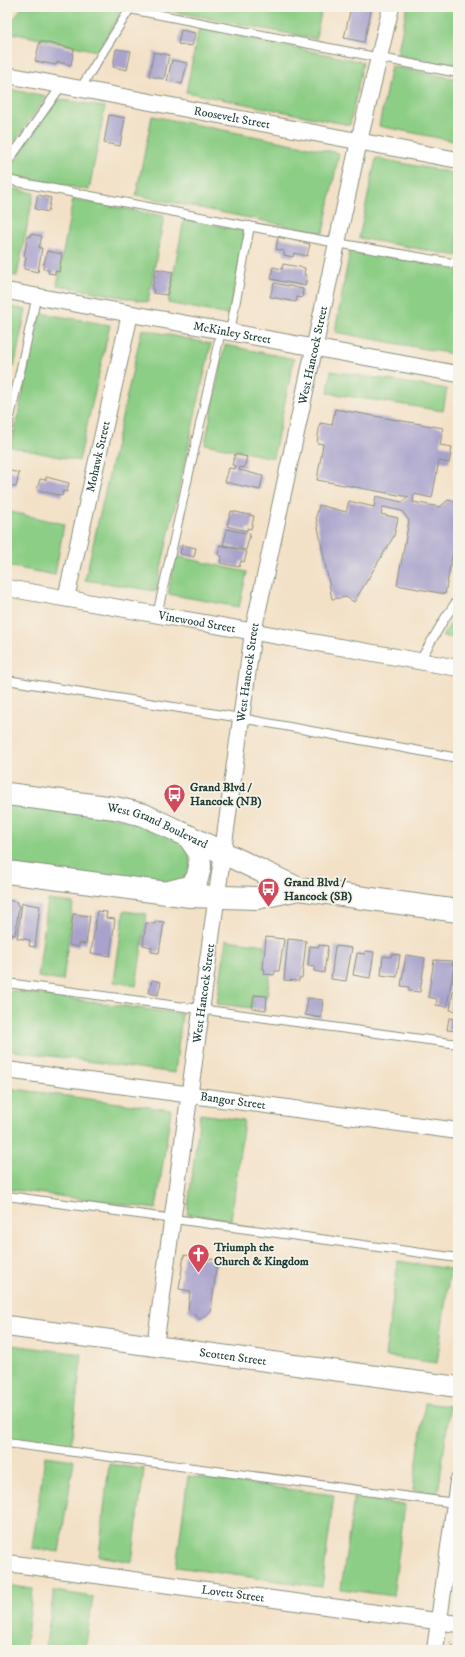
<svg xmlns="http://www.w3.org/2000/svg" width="465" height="1657" font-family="'IM FELL DW Pica',serif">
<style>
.green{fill:#8dce86;stroke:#56865d}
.building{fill:#a8a2cc}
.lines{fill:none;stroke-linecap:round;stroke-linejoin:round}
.service-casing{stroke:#898f7e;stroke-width:10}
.minor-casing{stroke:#898f7e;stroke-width:18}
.tertiary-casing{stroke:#898f7e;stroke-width:22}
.secondary-casing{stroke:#898f7e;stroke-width:24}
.path{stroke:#898f7e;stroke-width:2.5;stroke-dasharray:1 3;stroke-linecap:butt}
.service{stroke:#fff;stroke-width:8}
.minor{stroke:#fff;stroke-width:16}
.tertiary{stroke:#fff;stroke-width:20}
.secondary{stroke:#fff;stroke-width:22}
.labels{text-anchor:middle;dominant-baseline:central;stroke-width:3.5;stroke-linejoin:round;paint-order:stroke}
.street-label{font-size:12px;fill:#1f3d34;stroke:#f7f3e8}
.poi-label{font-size:12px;font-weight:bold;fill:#1f3d34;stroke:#f7f3e8;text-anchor:start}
</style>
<rect width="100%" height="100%" fill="#f7f3e8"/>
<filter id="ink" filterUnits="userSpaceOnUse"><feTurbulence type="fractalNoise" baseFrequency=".025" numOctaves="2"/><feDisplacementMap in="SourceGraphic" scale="8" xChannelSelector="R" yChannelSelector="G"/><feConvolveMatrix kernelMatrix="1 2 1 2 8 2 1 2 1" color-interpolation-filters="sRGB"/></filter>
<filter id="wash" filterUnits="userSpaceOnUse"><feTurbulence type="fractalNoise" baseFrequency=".012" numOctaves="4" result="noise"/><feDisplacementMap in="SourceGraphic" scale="16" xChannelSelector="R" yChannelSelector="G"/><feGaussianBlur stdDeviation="0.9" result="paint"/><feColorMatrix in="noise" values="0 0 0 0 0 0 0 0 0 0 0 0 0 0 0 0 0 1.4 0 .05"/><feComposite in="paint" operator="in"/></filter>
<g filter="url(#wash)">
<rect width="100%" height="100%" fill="#f3e1c7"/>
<!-- green -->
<path class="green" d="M22 7H124L123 11 97 51 7 32V29Z
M150 7H322L316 39Z
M407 7H458V67L397 55Z
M199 28 363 62 350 125 186 92Z
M391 66 458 79V142L379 126Z
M7 89 47 96 7 152Z
M58 99 105 107 89 190 7 175V172Z
M152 116 339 153 323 233 136 195Z
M376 158 458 174V256L359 238Z
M7 187 34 193 17 276 7 275Z
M73 199 164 216 148 302 57 285Z
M184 219 246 231 229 315 168 303Z
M350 250 458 270V355L335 332Z
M7 306 26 310 14 367 7 365Z
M40 313 110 325 79 461 11 447Z
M142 329 211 344 156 591 85 580Z
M225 345 294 359 273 458 205 444Z
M331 371 447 389 443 411 328 393Z
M7 511 64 524 55 575 7 566Z
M176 556 247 572 239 607 168 594Z
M458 614V639L442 636Z
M7 802 97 814 152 826 190 848V875L178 887 7 866Z
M48 900 73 903 63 981 38 977Z
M124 911 147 914 136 986 114 982Z
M226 940 265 945 263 969 270 974 267 996 254 995 252 1008 217 1004Z
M7 990 182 1014 175 1073 7 1050Z
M7 1088 171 1110 156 1209 7 1189Z
M200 1114 244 1120 231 1220 187 1214Z
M398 1261 450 1269 437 1363 385 1356Z
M11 1345 82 1354 71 1445 7 1438V1376Z
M425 1403 450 1406 438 1493 413 1490Z
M45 1456 74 1460 59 1552 32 1548Z
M109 1464 144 1469 132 1562 99 1556Z
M188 1476 334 1495 322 1587 176 1567Z
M354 1498 405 1505 393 1596 341 1589Z
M7 1585 33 1589 25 1650H7Z
M54 1591 93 1597 85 1650H45Z"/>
<g id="blocks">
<!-- building -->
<path class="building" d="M351 7H372L364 42 344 38Z
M181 30 195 33 192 46 178 44Z
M40 41 74 49 71 65 57 62 56 65 35 61Z
M116 49 131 51 127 70 113 67Z
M154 52 169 55 164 79 149 76Z
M172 60 187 63 182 84 167 81Z
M109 115 125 118 120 146 104 143Z
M38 195 51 198 48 212 35 209Z
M30 234 42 236 39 248H42L38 272 24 269 26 257 24 256 28 236 30 237Z
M278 237 310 244 307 256 294 253 293 257 284 255V251L276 249Z
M47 251 62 254 59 272 55 271V274L48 273 49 270 43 269Z
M283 264 305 268 304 275H307L305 286 271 279 273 267 282 269Z
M156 269 173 272 167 295 153 293 154 290 152 289Z
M274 283 303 289 302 298 297 297 296 302 270 297Z
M335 409 443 428 440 445 452 447 449 463 439 461 432 498 414 494 413 502 440 507 448 500 458 502V535H456L445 594 397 585 409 521 402 511 383 507 381 514 398 518 394 536 354 602 346 597 332 599 316 517 319 505 346 512 349 501 374 507 376 496 402 502 409 497 317 480 323 444 317 443 320 423 332 425Z
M235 454 247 457 244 468 240 467 239 470 263 476 260 490 225 482 229 468 235 469 236 466 232 465Z
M7 470 19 473 16 487 7 485Z
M46 477 69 483 67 492 63 491 62 496 37 490 40 479 46 480Z
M231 511 254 516 251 529 247 528V531L227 526Z
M227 529 250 534 246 550 223 545Z
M182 545 196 548 194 557 180 554Z
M220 545 247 552 244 562 241 561 239 567 220 563 222 556 218 555Z
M7 900 17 902V905L19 906 15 935 12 934V937L7 936Z
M22 903 40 906 35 947 29 946 30 940 17 938Z
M97 911 107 912 106 918 115 919 110 956 91 953Z
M73 914 90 916 86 944 79 943V947L69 945Z
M155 921 164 922 159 953 151 952 152 947 143 945 146 923 155 924Z
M266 937 284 939 279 971H275L274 975 264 974 265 969H263Z
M288 939 306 941 302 978H299V981L284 980Z
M319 945 328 946 324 973 314 971 315 967 308 966 310 946 319 947Z
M335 946 352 948 346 981 331 979Z
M365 951 374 952 370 978 353 975 357 953 365 954Z
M391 954 400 955 397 977 381 975 383 956 391 957Z
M406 955 425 958 420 992 409 991V987L401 986Z
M434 960 453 961 452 965H454L447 1007 436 1005 437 999 428 997Z
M458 963V983H453L455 966Z
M152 980 161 982 158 995 149 993Z
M453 991H458V1011L450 1010Z
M254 995 267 996 266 1010 252 1008Z
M308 998 323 1000 321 1018 305 1015Z
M449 1018 458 1019V1031L447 1030Z
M184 1255 217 1260 211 1312 200 1319 188 1310 190 1291 179 1289Z"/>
</g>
</g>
<g filter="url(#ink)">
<use href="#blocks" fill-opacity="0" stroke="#898f7e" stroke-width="1"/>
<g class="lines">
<defs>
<path id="service" d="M130 9 458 73
M80 89 131 7
M7 163 62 85
M7 180 337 243 458 264
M230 332 250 226
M7 431 37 295
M157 615 221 331
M419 662 445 618 458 599
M7 680 241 718 458 758
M7 983 458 1044
M7 1196 458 1258
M7 1443 455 1503"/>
<g id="minor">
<path id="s1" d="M7 75 458 160"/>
<path id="s2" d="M7 291 458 374"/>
<path id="s3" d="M7 588 458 668"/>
<path id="s4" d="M66 598 130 314"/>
<path id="s5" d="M7 1070 458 1131"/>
<path id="s6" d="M155 1346 253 632 359 141 391 7"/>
<path id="s7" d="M7 1563 458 1624"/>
<path d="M435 1650 458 1481"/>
</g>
<g id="tertiary">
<path id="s8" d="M7 1326 458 1387"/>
</g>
<g id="secondary">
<path id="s9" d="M7 794 115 808 144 815 299 889 458 911"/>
<path d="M7 872 190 896 257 898 299 889"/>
<path d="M169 892 189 887 197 879 200 867 199 852 188 836"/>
</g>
</defs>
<!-- service casing -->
<use href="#service" class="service-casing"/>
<!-- minor casing -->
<use href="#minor" class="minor-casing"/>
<!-- tertiary casing -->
<use href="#tertiary" class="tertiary-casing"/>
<!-- secondary casing -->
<use href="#secondary" class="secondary-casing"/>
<!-- path -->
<path class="path" d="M450 1642 456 1650"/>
<!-- service -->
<use href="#service" class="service"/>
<!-- minor -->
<use href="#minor" class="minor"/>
<!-- tertiary -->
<use href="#tertiary" class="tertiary"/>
<!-- secondary -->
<use href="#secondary" class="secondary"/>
</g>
</g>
<!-- icons -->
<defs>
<symbol id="bus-pin" viewBox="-11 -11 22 30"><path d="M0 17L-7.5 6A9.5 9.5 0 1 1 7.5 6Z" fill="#d1495b" stroke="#f7f3e8"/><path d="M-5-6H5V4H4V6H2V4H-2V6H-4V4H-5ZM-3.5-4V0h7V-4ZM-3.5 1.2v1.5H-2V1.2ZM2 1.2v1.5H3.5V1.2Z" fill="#fff"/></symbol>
<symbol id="church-pin" viewBox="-11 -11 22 30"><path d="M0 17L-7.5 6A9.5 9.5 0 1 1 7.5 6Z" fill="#d1495b" stroke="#f7f3e8"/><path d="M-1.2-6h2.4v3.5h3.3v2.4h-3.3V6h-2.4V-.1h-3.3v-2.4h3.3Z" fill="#fff"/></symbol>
</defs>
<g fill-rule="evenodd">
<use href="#bus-pin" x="162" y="782" width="25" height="34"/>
<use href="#bus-pin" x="256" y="876" width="25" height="34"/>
<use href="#church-pin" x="186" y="1242" width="25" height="34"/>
</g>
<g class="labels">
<!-- street labels -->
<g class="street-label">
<text stroke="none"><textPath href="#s1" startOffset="229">Roosevelt Street</textPath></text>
<text stroke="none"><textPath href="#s2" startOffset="229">McKinley Street</textPath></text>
<text stroke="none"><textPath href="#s6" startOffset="1004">West Hancock Street</textPath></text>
<text stroke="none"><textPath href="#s4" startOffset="145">Mohawk Street</textPath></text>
<text stroke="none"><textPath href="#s3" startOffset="193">Vinewood Street</textPath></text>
<text stroke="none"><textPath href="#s6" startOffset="680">West Hancock Street</textPath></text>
<text stroke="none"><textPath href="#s9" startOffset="155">West Grand Boulevard</textPath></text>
<text stroke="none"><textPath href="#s6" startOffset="356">West Hancock Street</textPath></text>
<text stroke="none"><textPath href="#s5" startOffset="228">Bangor Street</textPath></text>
<text stroke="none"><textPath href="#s8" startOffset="228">Scotten Street</textPath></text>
<text stroke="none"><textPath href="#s7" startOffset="228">Lovett Street</textPath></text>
</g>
<!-- poi labels -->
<g class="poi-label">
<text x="190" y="787">Grand Blvd /<tspan x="190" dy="14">Hancock (NB)</tspan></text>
<text x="284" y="882">Grand Blvd /<tspan x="284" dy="14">Hancock (SB)</tspan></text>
<text x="214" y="1247">Triumph the<tspan x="214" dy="14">Church &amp; Kingdom</tspan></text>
</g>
</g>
<!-- margin -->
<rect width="465" height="1657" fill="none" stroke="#f7f3e8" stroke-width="24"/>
</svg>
